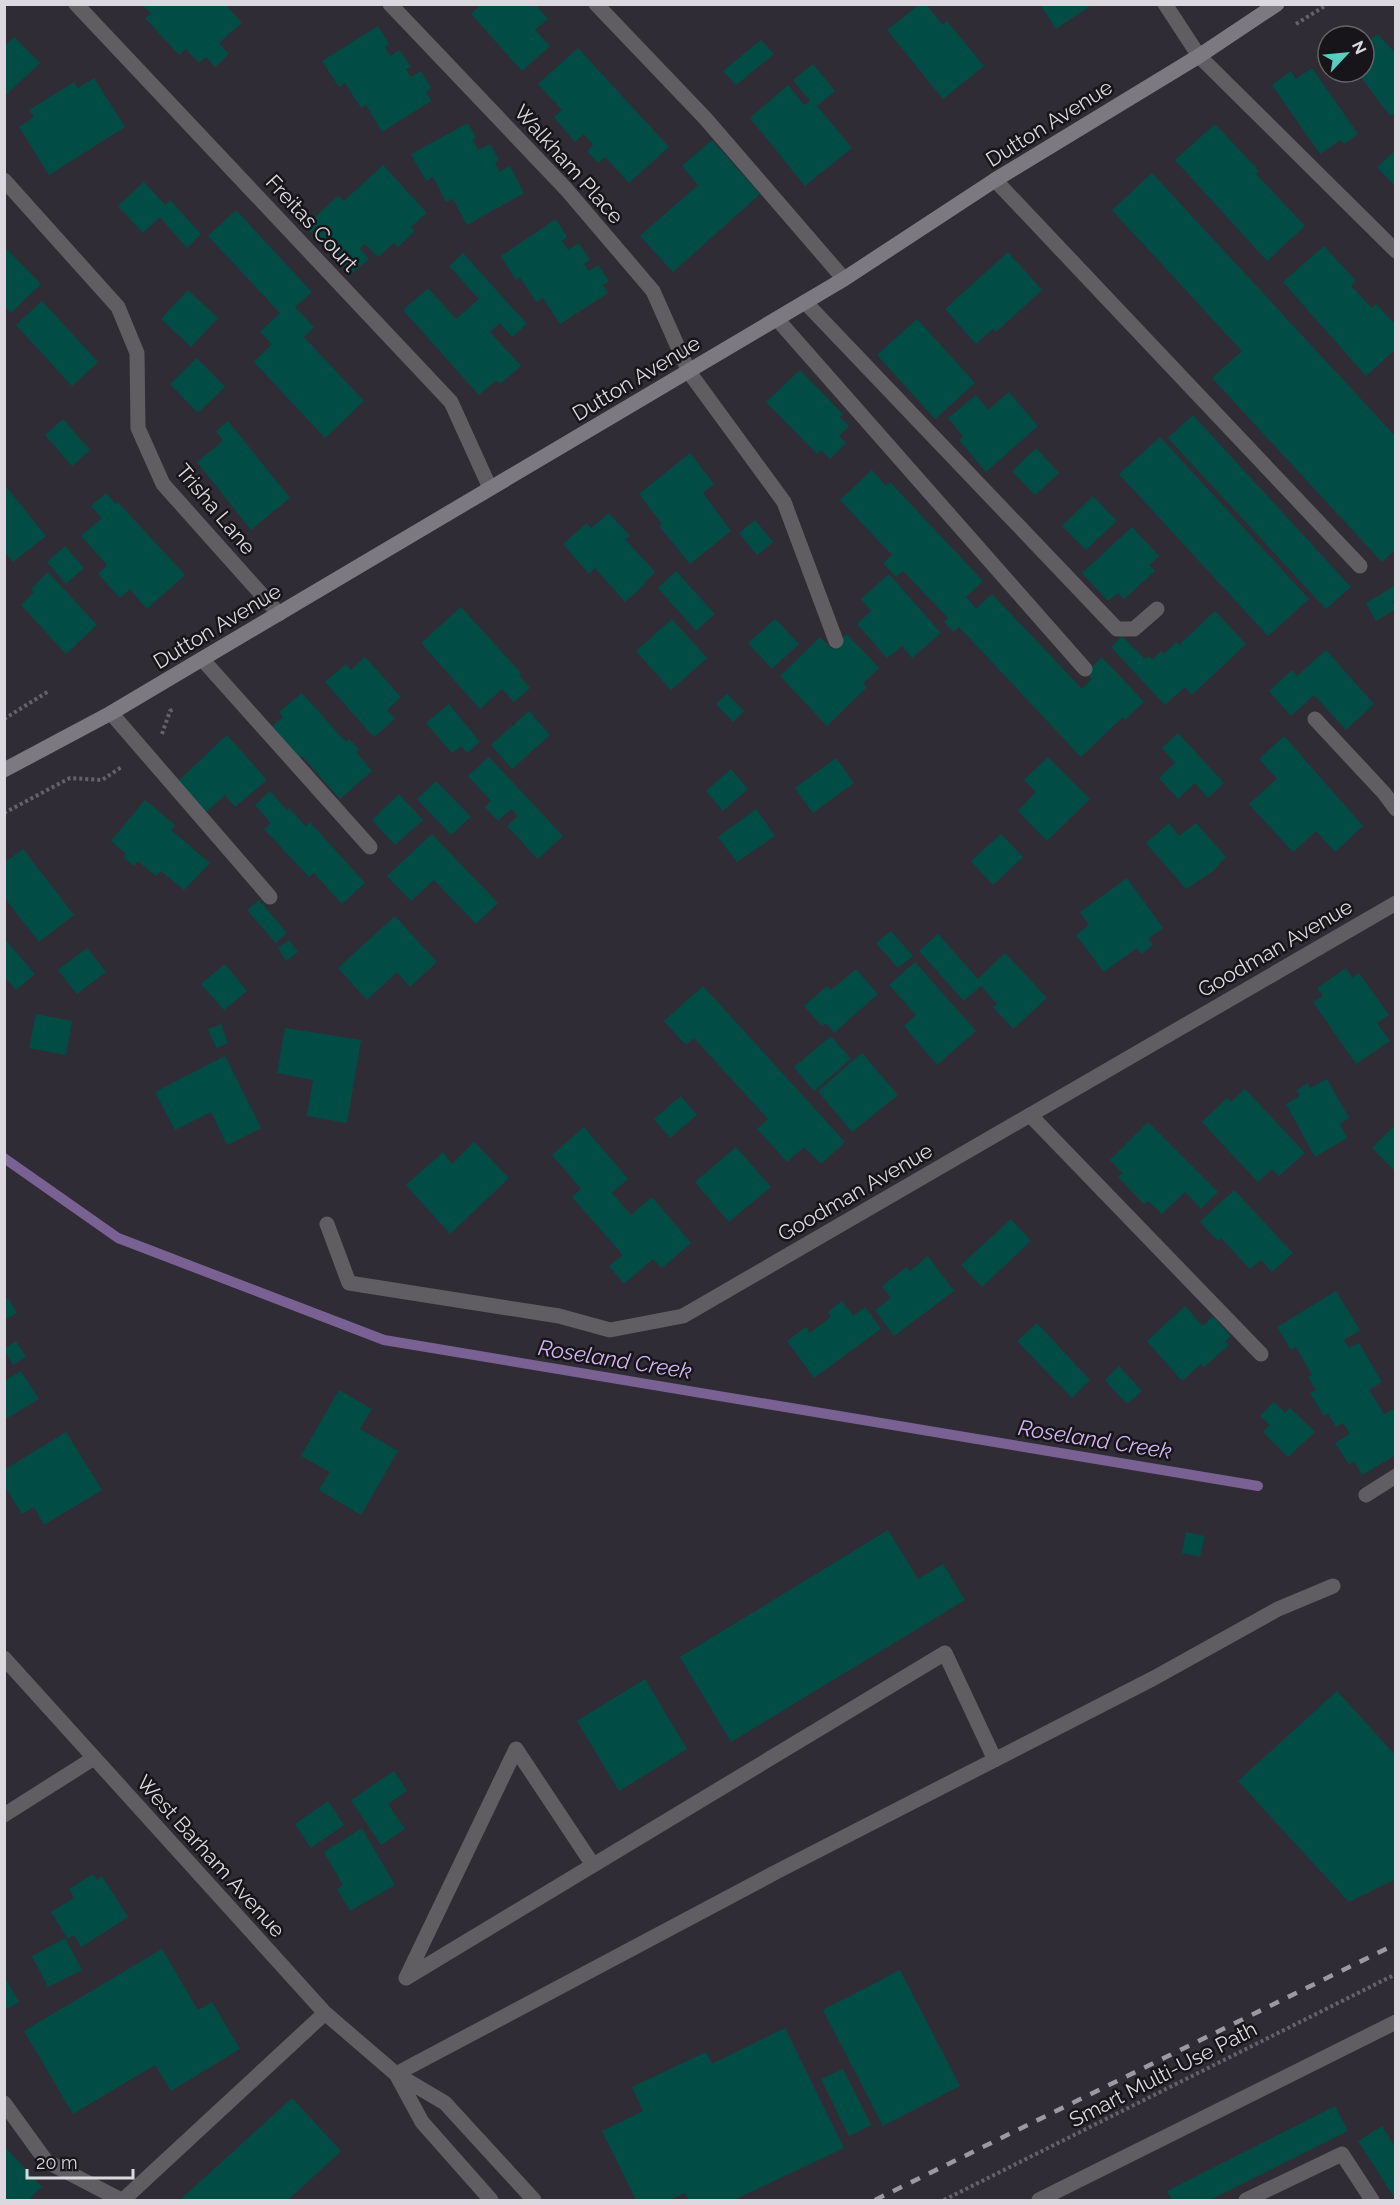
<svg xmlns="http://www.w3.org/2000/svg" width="1400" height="2205" font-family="Raleway,sans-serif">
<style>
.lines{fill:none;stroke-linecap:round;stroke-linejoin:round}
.stream{stroke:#7a6194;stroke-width:10}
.building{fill:#014d46}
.path{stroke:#65626a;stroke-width:4;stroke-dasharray:3 3;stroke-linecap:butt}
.lane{stroke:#605e63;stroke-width:15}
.street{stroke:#605e63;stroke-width:15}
.secondary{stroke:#7c7981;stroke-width:15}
.rail{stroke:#9c99a0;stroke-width:4.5;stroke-dasharray:10 10;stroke-linecap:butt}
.labels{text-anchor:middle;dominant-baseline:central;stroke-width:5;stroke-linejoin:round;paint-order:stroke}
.street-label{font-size:21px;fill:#dbd9df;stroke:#171519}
.water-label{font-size:22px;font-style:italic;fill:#d3b7f4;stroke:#171519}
</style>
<rect width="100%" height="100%" fill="#302c35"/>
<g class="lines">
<!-- stream -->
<path class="stream" d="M4 1158 118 1238 384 1340 1258 1486"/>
</g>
<!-- building -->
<path class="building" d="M142 4H225L242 23 219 43 229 54 215 67 206 57 199 63 186 49 179 55 145 18 151 14Z
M481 4H535L548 19 535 30 550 46 522 71 471 14Z
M920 4H926L943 25 947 21 984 66 943 99 887 30Z
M1040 4H1093L1056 29Z
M378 26 389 44 385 47 390 56 400 50 411 67 406 69 411 77 421 71 431 88 426 92 431 101 382 132 366 105 361 108 345 83 339 87 322 61Z
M1378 34 1396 54V112L1390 116 1357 72H1364V44Z
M14 37 40 63 4 97V46Z
M761 40 774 54 736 85 723 71Z
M578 48 669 147 629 183 605 157 598 163 587 151 593 145 584 134 575 142 554 117 562 110 538 84Z
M813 64 835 91 817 106 852 148 805 186 750 118 788 85 804 105 810 101 793 80Z
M1312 68 1358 134 1344 144 1341 140 1320 154 1272 85 1291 71 1296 79Z
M94 78 125 127 49 175 19 127 34 117 29 110 74 82 78 88Z
M468 123 476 138 473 140 478 150 490 144 499 160 495 162 499 172 510 166 524 193 467 225 453 199 446 202 433 177 426 181 411 154Z
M1215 124 1259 171 1256 174 1305 226 1267 261 1175 160Z
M712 140 760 194 673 272 640 236 698 185 682 166Z
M1396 150V187L1377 167Z
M383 165 427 213 411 227 415 231 398 247 394 243 378 257 365 244 360 248 369 259 350 275 305 226 338 196 344 201Z
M1152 173 1396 437V549L1382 562 1212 378 1242 351 1112 210Z
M144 182 165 205 170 200 201 234 187 248 160 217 143 233 118 206Z
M236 210 312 292 295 307 314 327 304 337 364 401 325 438 254 362 272 344 260 332 280 313 208 236Z
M556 219 567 237 562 241 568 250 579 243 590 260 584 264 589 271 598 265 609 281 603 285 608 293 560 324 543 298 536 302 520 277 516 280 501 256Z
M4 246 41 284 11 313 4 306Z
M1324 246 1356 281 1351 286 1372 308 1376 304 1396 325V349L1366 376 1283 282Z
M1008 252 1042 290 996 332 993 329 976 344 945 309Z
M463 253 527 324 512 337 500 323 490 332 521 366 500 384 496 380 479 395 403 310 428 288 456 319 479 299 449 266Z
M188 290 218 318 191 347 161 319Z
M42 301 98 362 72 386 16 325Z
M917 319 975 383 935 419 877 355Z
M197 358 225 387 198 413 170 384Z
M800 370 843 414 840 417 849 426 839 436 846 443 830 459 821 450 817 454 766 402Z
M1009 392 1038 426 986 472 959 440 963 436 948 418 976 395 988 410Z
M1193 415 1351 587 1326 609 1168 438Z
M63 419 90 450 72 466 45 435Z
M228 421 290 498 251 530 197 462 223 441 216 431Z
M1160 437 1309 599 1268 636 1119 474Z
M1036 448 1059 473 1035 495 1012 471Z
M690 453 714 484 703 493 731 531 690 564 659 526 662 524 639 494Z
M872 470 886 486 890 482 983 581 966 597 976 609 992 594 1082 689 1092 679 1086 673 1102 657 1144 702 1125 720 1123 717 1081 757 959 627 954 632 944 622 948 618 903 571 896 577 883 563 892 555 840 500Z
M4 484 46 536 13 562 4 551Z
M106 493 116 504 118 502 185 575 147 609 130 589 120 598 98 574 107 565 81 536 102 518 91 506Z
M1093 496 1117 521 1086 550 1062 526Z
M609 513 630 536 625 539 655 572 644 583 645 584 625 602 595 568 589 574 563 544 587 523 591 528Z
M755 520 773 542 757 555 739 533Z
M1132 527 1159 556 1149 565 1155 571 1124 599 1118 593 1108 601 1082 573Z
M65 546 84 568 66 584 47 562Z
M676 571 715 614 696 631 658 588Z
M48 572 97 625 66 654 21 605 34 592 31 589Z
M889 574 941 633 912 658 902 646 887 658 857 624 871 611 861 599Z
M1396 585V599L1392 602 1396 609 1376 621 1366 603Z
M461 607 521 673 519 675 530 688 514 702 502 689 480 709 421 643Z
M1215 611 1246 644 1192 695 1185 687 1165 705 1111 647 1122 636 1145 659 1149 656 1152 660 1161 651 1164 654 1176 642 1179 645Z
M672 619 707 658 671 690 636 651Z
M775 619 799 644 772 669 748 643Z
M847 634 879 668 863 683 867 687 827 726 780 676 820 637 832 649Z
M1326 650 1374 704 1346 730 1314 695 1291 716 1269 691 1292 670 1297 676Z
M365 657 401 697 387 710 395 719 374 737 325 682 346 664 351 670Z
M302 693 346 742 349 739 359 749 356 752 372 771 340 799 302 756 298 759 270 728 283 717 279 712Z
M727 694 744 711 733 722 716 704Z
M449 704 480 742 467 753 461 746 452 753 426 723Z
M529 711 550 735 512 769 491 745Z
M1178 733 1224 783 1208 798 1195 783 1178 799 1159 778 1175 763 1162 748Z
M227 735 267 780 235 807 225 795 205 813 178 781Z
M1284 736 1363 826 1335 852 1316 831 1293 852 1249 804 1277 779 1259 759Z
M489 757 563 836 538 859 507 826 518 816 511 809 498 821 485 807 491 801 468 776Z
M1048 757 1090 799 1047 841 1018 811 1036 792 1024 780Z
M836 758 854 783 813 813 795 788Z
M731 769 748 789 723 811 706 791Z
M436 781 471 817 451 835 417 799Z
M270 791 287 810 289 808 306 827 310 822 365 883 342 904 314 873 309 877 264 829 271 823 255 805Z
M399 794 423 820 395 845 372 820Z
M145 800 175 825 171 830 210 863 184 890 161 871 156 876 138 861 134 866 124 858 126 854 111 841Z
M756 809 775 836 737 862 718 837Z
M1169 823 1179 836 1196 823 1226 857 1212 872 1186 889 1146 843Z
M432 834 498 903 476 924 434 880 411 901 387 876Z
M1001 834 1023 857 993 885 971 861Z
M23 849 74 915 39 942 4 897V863Z
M1127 878 1163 928 1148 939 1153 945 1141 954 1137 948 1104 972 1076 935 1089 925 1080 912Z
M259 900 287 933 276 943 247 910Z
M395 916 437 962 410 987 397 972 367 1000 338 968Z
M891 931 913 956 898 968 876 943Z
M938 934 978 979 1005 953 1047 998 1013 1029 993 1007 997 1004 981 986 964 1001 919 951Z
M4 938 35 974 16 990 4 976Z
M289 940 298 952 286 961 278 948Z
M87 948 106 972 77 994 58 970Z
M915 962 976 1031 937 1065 904 1026 916 1015 889 985Z
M225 964 247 991 224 1010 201 984Z
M1346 968 1352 978 1359 973 1389 1015 1377 1023 1390 1041 1356 1064 1313 1002 1323 996 1317 988Z
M856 969 878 994 834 1033 826 1023 822 1026 804 1006 827 986 831 990Z
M703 986 845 1142 821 1164 804 1147 787 1162 757 1129 768 1119 694 1038 686 1045 664 1021Z
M36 1014 72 1021 66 1055 29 1048Z
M221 1024 228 1043 216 1048 208 1029Z
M285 1028 361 1040 347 1123 307 1116 313 1080 277 1073Z
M831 1036 851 1059 814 1091 794 1067Z
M862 1053 898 1095 852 1132 818 1091Z
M225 1056 261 1128 227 1145 211 1112 175 1130 155 1092Z
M1327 1079 1349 1118 1340 1124 1347 1138 1315 1157 1286 1104 1300 1096 1297 1090 1308 1083 1310 1088Z
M1245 1089 1305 1153 1279 1176 1272 1169 1258 1182 1202 1122 1227 1098 1231 1102Z
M681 1096 697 1115 670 1138 654 1119Z
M1148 1122 1218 1192 1201 1209 1185 1192 1162 1214 1148 1201 1144 1204 1118 1177 1123 1173 1110 1160Z
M584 1127 628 1179 612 1193 631 1215 652 1197 691 1243 662 1268 653 1259 624 1284 609 1266 623 1255 572 1197 581 1189 552 1155Z
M1393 1127 1396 1129V1172L1372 1148Z
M474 1142 509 1178 450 1234 406 1185 443 1152 452 1164Z
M736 1147 771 1187 729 1222 695 1182Z
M1234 1190 1293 1253 1272 1272 1261 1260 1250 1269 1221 1238 1218 1241 1200 1222Z
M1011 1219 1031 1241 982 1287 961 1265Z
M928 1256 954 1291 894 1336 875 1310 891 1298 882 1286 907 1267 910 1271Z
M1336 1291 1360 1330 1344 1340 1349 1348 1359 1343 1382 1382 1369 1390 1384 1414 1396 1408V1455L1362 1475 1354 1461 1349 1465 1335 1443 1350 1434 1343 1423 1336 1427 1328 1413 1324 1416 1310 1393 1316 1390 1308 1377 1312 1375 1296 1347 1291 1350 1277 1327Z
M8 1298 17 1313 4 1320V1300Z
M842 1301 853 1316 865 1307 881 1329 814 1378 787 1341 806 1327 810 1333 831 1317 828 1312Z
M1185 1306 1203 1326 1213 1316 1231 1336 1225 1341 1229 1345 1204 1367 1201 1364 1182 1381 1147 1341Z
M1037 1323 1090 1380 1072 1398 1017 1341Z
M16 1341 26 1357 13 1365 4 1349Z
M1119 1366 1142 1391 1127 1404 1105 1380Z
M21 1371 39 1399 4 1420V1381Z
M339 1390 372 1409 360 1429 398 1451 361 1515 319 1490 330 1472 301 1456Z
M1274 1402 1285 1413 1290 1408 1315 1432 1288 1457 1263 1432 1270 1425 1260 1416Z
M66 1432 102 1490 44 1525 34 1507 22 1514 4 1485V1470Z
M888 1530 918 1579 943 1564 965 1600 731 1742 680 1657Z
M1186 1532 1205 1536 1200 1557 1182 1553Z
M645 1679 687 1749 619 1791 577 1721Z
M1337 1691 1396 1756V1879L1349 1902 1238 1781Z
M394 1771 407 1791 388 1804 405 1829 381 1845 351 1800Z
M328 1801 344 1825 311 1848 295 1824Z
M362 1828 395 1885 350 1911 337 1889 343 1885 324 1852Z
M93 1874 97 1880 102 1876 128 1917 81 1947 74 1935 68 1939 51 1912 74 1898 69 1889Z
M65 1938 82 1970 48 1987 32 1956Z
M162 1949 198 2010 212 2002 240 2049 171 2091 155 2065 73 2114 24 2031Z
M900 1970 960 2086 883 2126 823 2010Z
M4 1976 19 2002 4 2010Z
M785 2028 844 2148 734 2200H689L685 2193 670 2200H636L602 2131 643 2111 632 2087 706 2052 712 2064Z
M843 2069 871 2125 849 2136 821 2079Z
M292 2098 341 2151 288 2200H180Z
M1335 2106 1348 2131 1210 2200H1172L1167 2191Z
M1382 2126 1396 2148V2200L1358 2141Z
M4 2146 42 2187 28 2200H4Z"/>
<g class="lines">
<!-- path -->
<path class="path" d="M1296 24 1328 4
M4 719 49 691
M162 734 170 711 174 709
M4 813 70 778 102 780 123 766
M944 2200 1396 1974"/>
<!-- lane -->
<path class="lane" d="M76 4 451 402 490 488
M390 4 566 189 653 291 689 372 784 502 836 641
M596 4 705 118 844 279
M1165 4 1199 56 1396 251
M995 180 1360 566
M805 302 1117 629H1134L1157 609
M777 319 1085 669
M202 659 370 847
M111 713 270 897
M1315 719 1384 793 1396 809
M1030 1115 1261 1354
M406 1978 945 1653 995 1760
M406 1978 516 1749 593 1865
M396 2074 778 1871 1154 1678 1278 1609 1333 1586
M4 2103 46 2161 121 2200
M123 2200 325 2013
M1039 2200 1396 2022
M1246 2200 1342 2154 1372 2200"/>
<!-- street -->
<path class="street" d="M4 180 118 307 137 353 138 428 163 484 279 614
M327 1224 349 1283 559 1316 610 1330 683 1316 1396 903
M1366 1495 1396 1476
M4 1658 325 2013 396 2074 445 2103 534 2200
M4 1815 94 1758
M396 2074 422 2122 491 2200"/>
<!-- secondary -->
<path class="secondary" d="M4 770 111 713 202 659 844 279 995 180 1199 56 1277 4"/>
<!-- rail -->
<path class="rail" d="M875 2200 1396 1944"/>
</g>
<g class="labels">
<!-- street labels -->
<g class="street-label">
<text transform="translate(1049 123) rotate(-32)">Dutton Avenue</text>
<text transform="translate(569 164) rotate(48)">Walkham Place</text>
<text transform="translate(312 223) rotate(47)">Freitas Court</text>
<text transform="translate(636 378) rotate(-31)">Dutton Avenue</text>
<text transform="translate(216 509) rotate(50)">Trisha Lane</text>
<text transform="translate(217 626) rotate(-31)">Dutton Avenue</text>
<text transform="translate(1275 948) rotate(-30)">Goodman Avenue</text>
<text transform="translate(855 1192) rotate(-30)">Goodman Avenue</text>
<text transform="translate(211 1856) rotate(48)">West Barham Avenue</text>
<text transform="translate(1163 2074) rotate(-27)">Smart Multi-Use Path</text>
</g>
<!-- water labels -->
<g class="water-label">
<text transform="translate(615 1359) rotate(9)">Roseland Creek</text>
<text transform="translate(1095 1439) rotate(9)">Roseland Creek</text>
</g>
</g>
<!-- border -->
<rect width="1400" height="2205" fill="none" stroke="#dbd9df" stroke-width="12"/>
<!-- north arrow -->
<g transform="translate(1346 54) rotate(64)"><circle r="28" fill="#171519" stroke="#656368" stroke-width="1.5"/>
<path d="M0-4.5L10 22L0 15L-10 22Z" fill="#58cec0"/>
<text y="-9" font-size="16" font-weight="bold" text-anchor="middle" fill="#dbd9df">N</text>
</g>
<!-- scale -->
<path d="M27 2169v9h106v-9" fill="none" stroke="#dbd9df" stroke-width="3"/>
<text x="36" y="2169" font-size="18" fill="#dbd9df" stroke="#171519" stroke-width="4.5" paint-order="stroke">20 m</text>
</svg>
